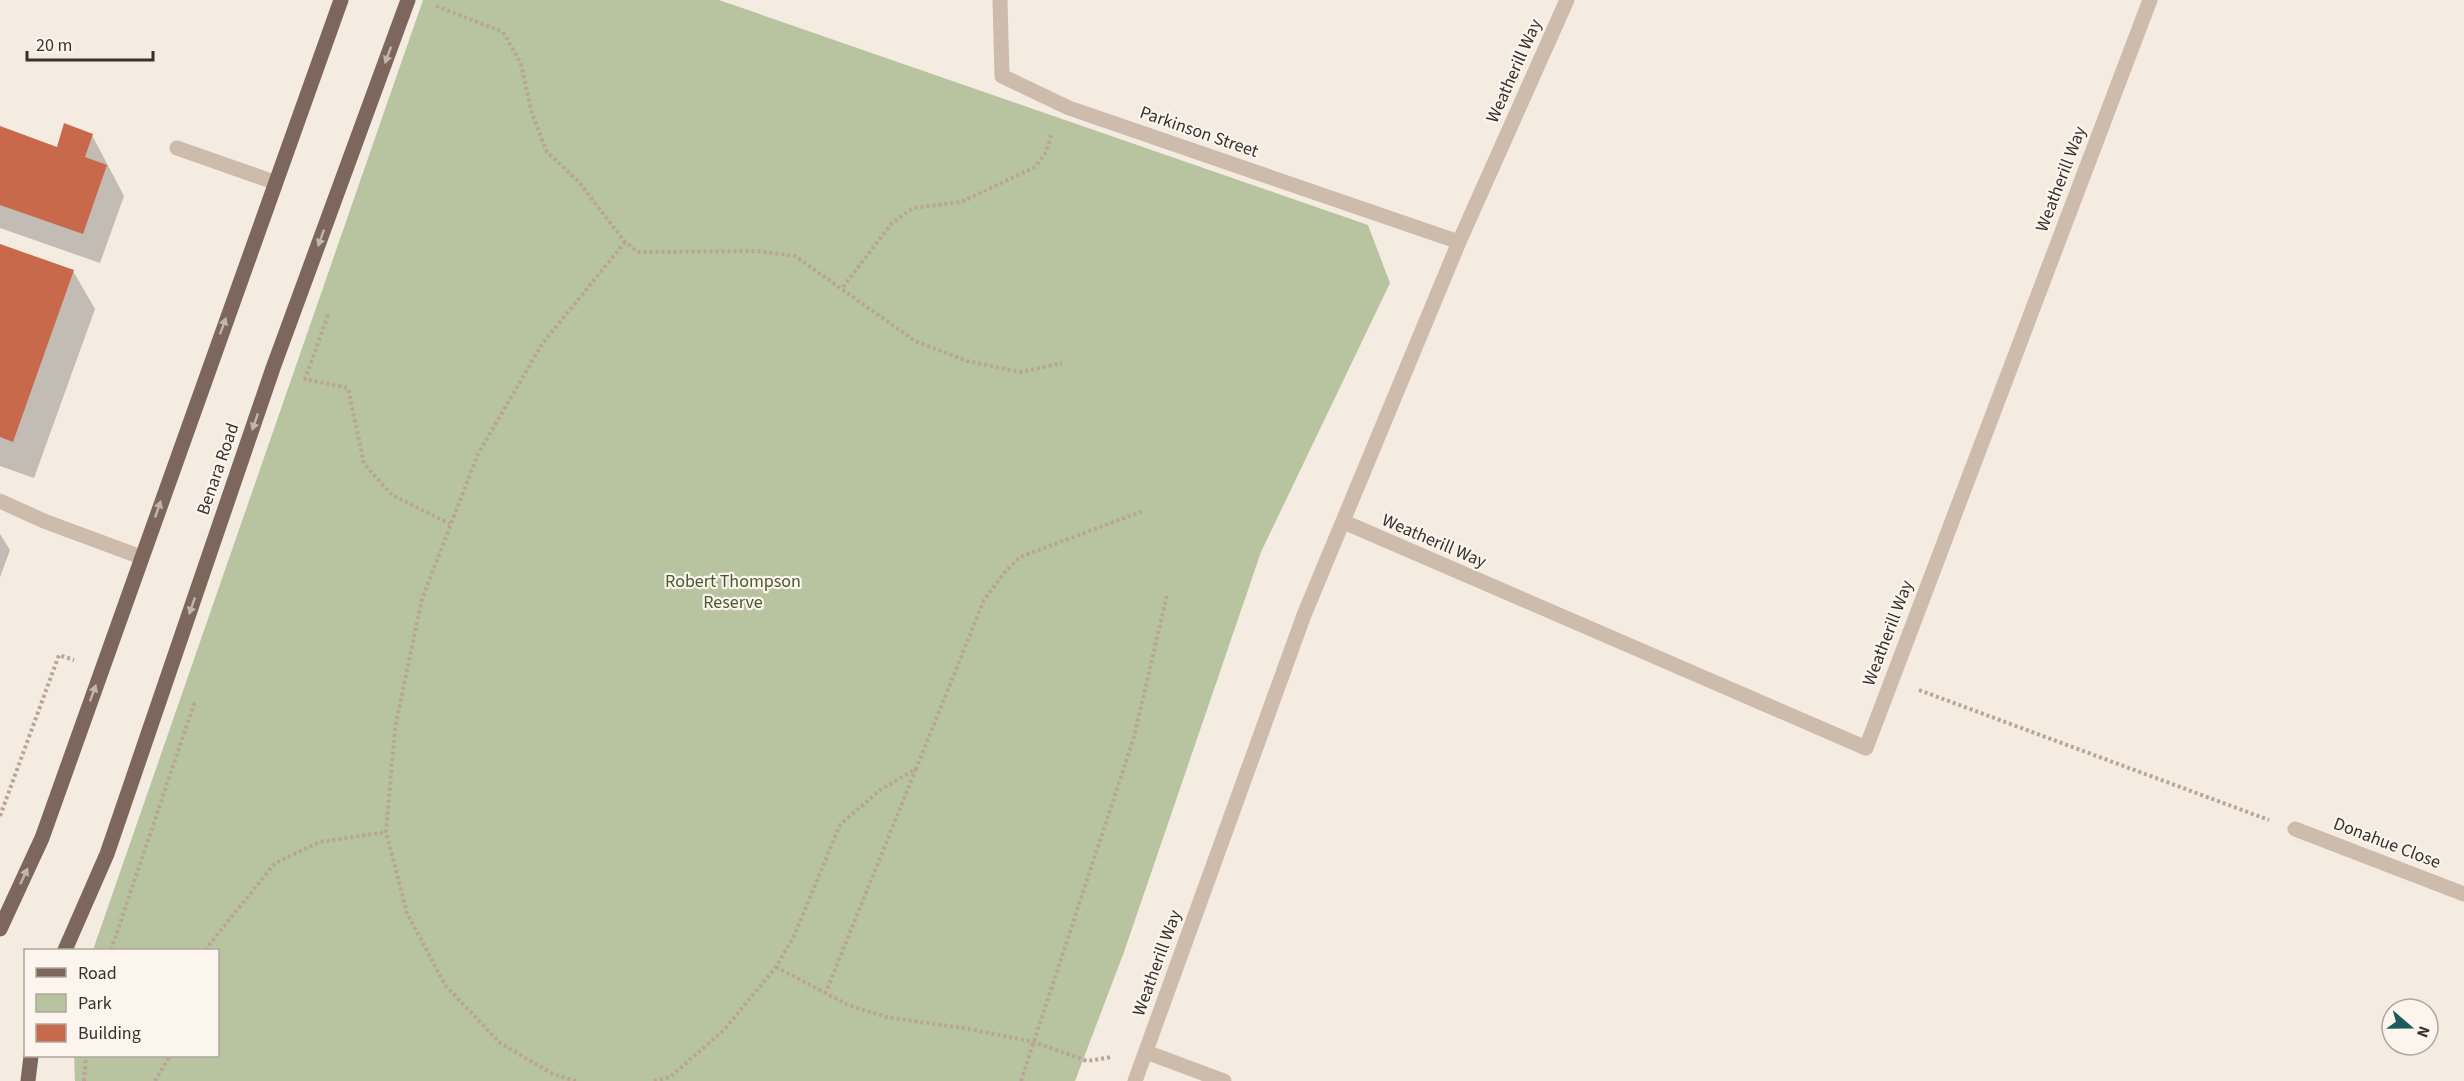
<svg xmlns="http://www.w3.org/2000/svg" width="2464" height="1081" font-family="'Source Sans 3',sans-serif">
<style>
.green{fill:#b8c4a0}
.shadow{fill:#0003}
.building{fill:#c8694b}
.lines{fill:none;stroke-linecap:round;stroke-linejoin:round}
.path{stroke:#b9a596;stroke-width:4;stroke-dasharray:3 3;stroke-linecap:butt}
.minor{stroke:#cdbbac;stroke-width:15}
.major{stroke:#7d675c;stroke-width:15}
.oneway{fill:#c2b5ac}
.labels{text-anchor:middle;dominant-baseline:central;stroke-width:4.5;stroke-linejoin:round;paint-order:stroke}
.street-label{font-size:18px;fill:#3b302b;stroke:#fbf5ee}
.park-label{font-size:18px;fill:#4a5a2e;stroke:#fbf5ee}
</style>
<rect width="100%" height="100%" fill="#f4ebe1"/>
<!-- green -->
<path class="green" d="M423 0H719L1368 225 1390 283 1261 552 1124 952 1075 1081H75L74 1056H218V950H93Z"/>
<!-- shadow -->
<path class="shadow" d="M0 128 58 148 92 135 124 196 100 263 0 228Z
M0 245 73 271 95 309 34 478 0 466Z
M0 534 10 550 0 577Z"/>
<!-- building -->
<path class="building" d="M64 123 93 134 85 157 107 165 83 234 0 205V126L57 147Z
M0 244 74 270 13 442 0 437Z"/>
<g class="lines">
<!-- path -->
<path class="path" d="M436 6 503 32 521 64 532 114 547 152 578 181 625 242 638 252 757 251 795 256 915 341 967 361 1020 372 1062 363
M843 287 892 223 913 208 961 202 1035 167 1045 154 1052 133
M328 315 305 379 348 388 364 464 392 495 450 524
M1919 690 2269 820
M0 816 59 655 74 660
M111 950 194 704 191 703
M205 950 275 863 320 842 386 832
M776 967 848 1005 886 1017 969 1029 1034 1042 1087 1061 1112 1057
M825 994 916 769
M84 1081 86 1056
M155 1081 170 1056
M576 1081 553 1074 500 1043 445 985 407 913 386 832 395 728 422 599 478 454 542 344 625 242
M654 1081 670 1077 724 1030 776 967 794 936 840 825 880 790 916 769 984 600 1005 572 1020 557 1143 511
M1021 1081 1134 737 1167 595"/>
<!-- minor -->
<path class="minor" d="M1000 0 1002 76 1069 108 1459 242
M177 148 274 182
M0 501 44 521 141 557
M1344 522 1866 748 2150 0
M2295 829 2464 894
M1146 1052 1224 1081
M1135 1081 1304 615 1459 242 1567 0"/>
<!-- major -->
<path class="major" d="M0 929 42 838 341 0
M65 950 107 854 273 368 408 0
M28 1081 31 1056"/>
</g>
<!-- one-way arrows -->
<defs><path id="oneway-solid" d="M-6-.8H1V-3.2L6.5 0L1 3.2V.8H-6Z" transform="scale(1.5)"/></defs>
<g class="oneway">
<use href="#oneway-solid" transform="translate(388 55) rotate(110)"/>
<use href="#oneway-solid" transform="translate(321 238) rotate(110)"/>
<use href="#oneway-solid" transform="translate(223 326) rotate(-70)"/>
<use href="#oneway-solid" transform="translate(255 422) rotate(109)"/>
<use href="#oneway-solid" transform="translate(158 509) rotate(-71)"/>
<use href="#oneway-solid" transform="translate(192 606) rotate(109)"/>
<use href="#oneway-solid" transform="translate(93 693) rotate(-70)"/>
<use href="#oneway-solid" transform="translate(24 876) rotate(-65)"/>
</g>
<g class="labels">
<!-- street labels -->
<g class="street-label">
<text transform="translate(1514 71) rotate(-66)">Weatherill Way</text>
<text transform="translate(1199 132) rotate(19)">Parkinson Street</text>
<text transform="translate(2061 179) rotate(-69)">Weatherill Way</text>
<text transform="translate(218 469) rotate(-71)">Benara Road</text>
<text transform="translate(1434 541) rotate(23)">Weatherill Way</text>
<text transform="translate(1888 633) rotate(-69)">Weatherill Way</text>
<text transform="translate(2387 843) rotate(21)">Donahue Close</text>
<text transform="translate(1157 963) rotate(-70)">Weatherill Way</text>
</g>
<!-- park labels -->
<g class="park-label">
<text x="733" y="581">Robert Thompson<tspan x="733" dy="21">Reserve</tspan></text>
</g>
</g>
<!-- legend -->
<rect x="24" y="949" width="195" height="108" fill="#fbf5ee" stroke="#aea6a0" stroke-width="1.5"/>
<rect x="36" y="968" width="30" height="9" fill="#7d675c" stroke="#aea6a0" stroke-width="1.5"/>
<text x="78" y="979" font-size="18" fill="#3b302b">Road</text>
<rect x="36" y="994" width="30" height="18" fill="#b8c4a0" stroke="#aea6a0" stroke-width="1.5"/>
<text x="78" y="1009" font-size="18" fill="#3b302b">Park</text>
<rect x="36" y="1024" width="30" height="18" fill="#c8694b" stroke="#aea6a0" stroke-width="1.5"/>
<text x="78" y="1039" font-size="18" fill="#3b302b">Building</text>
<!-- north arrow -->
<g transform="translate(2410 1027) rotate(110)"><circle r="28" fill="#fbf5ee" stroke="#aea6a0" stroke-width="1.5"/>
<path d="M0-4.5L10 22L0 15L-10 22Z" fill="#1f5a5e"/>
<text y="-9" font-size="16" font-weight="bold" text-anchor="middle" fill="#3b302b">N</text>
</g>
<!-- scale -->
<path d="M27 51v9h126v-9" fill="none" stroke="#3b302b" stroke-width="3"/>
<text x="36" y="51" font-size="18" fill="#3b302b" stroke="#fbf5ee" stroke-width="4.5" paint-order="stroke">20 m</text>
</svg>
